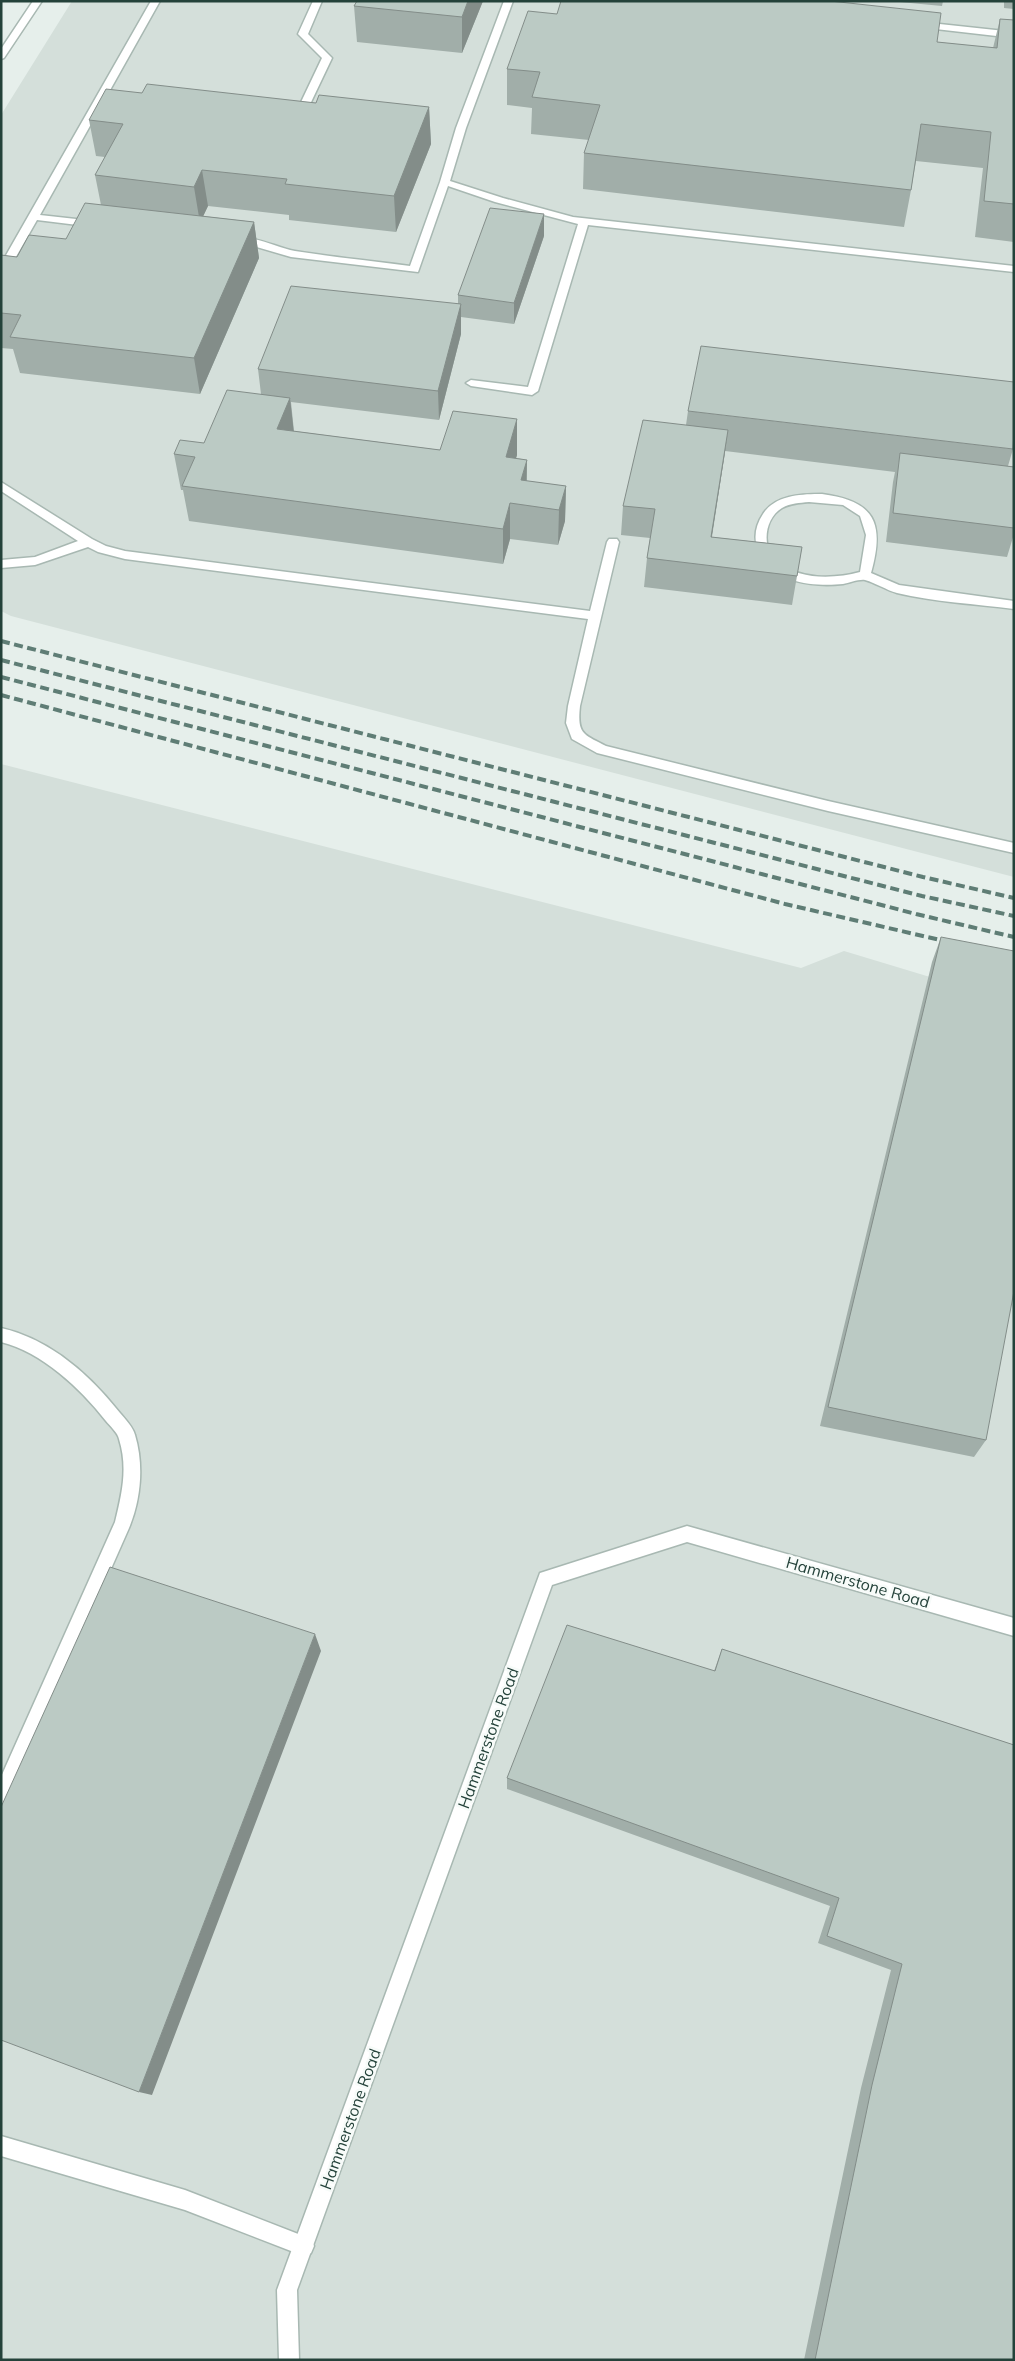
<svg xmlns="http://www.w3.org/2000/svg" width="1015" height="2361" font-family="Mulish,sans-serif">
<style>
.built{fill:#d4dfda}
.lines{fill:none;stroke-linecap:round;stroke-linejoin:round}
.lane-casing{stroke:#a8b8b2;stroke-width:3}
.street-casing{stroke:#a8b8b2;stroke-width:3}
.lane{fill:#fff;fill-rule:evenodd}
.street{fill:#fff;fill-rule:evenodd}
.rail{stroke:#5f7d75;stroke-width:4;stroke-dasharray:9 4.5;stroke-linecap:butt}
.wall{fill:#a1aea9}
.shaded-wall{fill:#838d89}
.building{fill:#bbcac4;stroke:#838d89}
.labels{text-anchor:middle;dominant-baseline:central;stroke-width:5;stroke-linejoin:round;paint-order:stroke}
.near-street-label{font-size:16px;fill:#24423a;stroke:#f7fbf9}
</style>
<rect width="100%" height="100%" fill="#e6efeb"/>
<!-- built -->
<path class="built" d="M72 1H1014V877L11 616 1 611V115Z
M1 764 801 968 844 951 930 977 935 955 1014 974V2360H1Z"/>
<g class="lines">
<defs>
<path id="lane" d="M151 1H160L40 215 94 221 99 224 94 227 37 220 9 269H1V264Z
M313 1H322L308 34 332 58 303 119 298 122 293 119 322 58 298 34Z
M504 1H513L466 128 450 181 503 198 573 217 1014 266V272L588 225 538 391 532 395 471 386 466 383 471 380 528 387 578 224 495 202 448 186 418 272 291 257 253 246 234 243V239C254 234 276 248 295 251 333 257 372 261 410 266L440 182 456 128Z
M921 22 1014 32V38L918 27V23Z
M1 482 92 539 106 546 125 551 590 611 607 542 609 539H617L619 542 580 706C577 734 583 734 606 746L828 801 1014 843V853L828 811 597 753 572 739 566 723 568 706 588 619 125 559 98 552 88 547 35 565 1 568V560L35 557 78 541 1 491Z
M822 494C875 501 885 523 871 573L899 585 1014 601V609C977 604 933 602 897 593 886 590 876 583 865 580 859 579 849 583 843 584 815 587 772 583 759 553 753 539 755 526 763 514 775 495 801 494 822 494ZM809 502 843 505 860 516 866 535 860 572C834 579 799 580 777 562 761 548 764 519 782 508 791 503 799 503 809 502Z
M1 1328C50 1339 90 1375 120 1413 125 1419 133 1427 135 1435 144 1465 141 1499 129 1528L7 1804 1 1807V1777L115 1522C122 1493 128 1468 119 1439 118 1433 110 1426 106 1421 81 1389 42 1352 1 1342Z
M1 2136 185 2190 311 2239 314 2246 311 2253 304 2256 185 2210 1 2156Z"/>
<path id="street" d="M33 1H42L4 58 1 59V49Z
M687 1526 1014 1618V1636L687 1542 552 1585 297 2290 299 2360H279L277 2290 540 1573Z"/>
</defs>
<!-- lane casing -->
<use href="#lane" class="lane-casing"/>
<!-- street casing -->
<use href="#street" class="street-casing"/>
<!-- lane -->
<use href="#lane" class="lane"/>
<!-- street -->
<use href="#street" class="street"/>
<!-- rail -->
<path class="rail" d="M1 641 923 877 1014 898
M1 660 922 896 1014 916
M1 677 916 914 1014 937
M1 695 785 904 953 943"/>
</g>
<!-- wall -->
<path class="wall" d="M357 1H483L462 53 357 42 354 6Z
M889 1H943L942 6Z
M1004 1H1014V9L1004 8Z
M557 14 937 42 993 48 1000 19 1014 20V242L975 237 983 168 916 161 911 190 904 227 583 189 584 153 589 140 531 134 532 108 507 105V69Z
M142 93 316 103 429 107 431 144 396 232 289 220V215L208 206 203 216 254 222 259 258 200 394 20 373 13 349 1 348V255L17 257 66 239 101 205 95 175 105 157 96 156 89 120Z
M544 236 514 324 461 317V334L439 420 291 402 294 431 440 450 517 419V455L516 458 527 460V481L566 486 565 521 558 545 510 539 503 564 189 521 183 490H181L174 454 204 443 261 394 258 369 458 304V295Z
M688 411 1013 449 1008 466 1014 467V534L1007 557 886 542 893 482 895 472 725 451 712 537 802 547 792 605 644 587 647 558 650 538 621 535 623 506 686 425Z
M941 937 986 1440 974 1457 820 1426 932 962Z
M722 1649 1014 1745V2360H804L861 2088 891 1970 818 1943 830 1906 507 1789V1778L714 1671Z"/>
<!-- shaded-wall -->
<path class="shaded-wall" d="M468 1H483L462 53V17Z
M429 107 431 144 396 232 394 196Z
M202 170 208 206 200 223 194 187Z
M544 214V236L514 324V303Z
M254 222 259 258 200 394 194 358Z
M461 304V334L439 420 438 391Z
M290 398 294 434 277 429Z
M517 419V455L506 492V457Z
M728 430 724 459 707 566 711 537Z
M527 460 526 495 521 480Z
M566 486 565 521 558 545 559 510Z
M510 503V539L503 564V529Z
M315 1634 321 1651 152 2095 139 2092Z"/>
<!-- building -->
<path class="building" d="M357 1H468L462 17 354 6Z
M561 1H830L941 13 937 42 997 48 1000 19 1014 20V204L984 201 991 132 921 124 911 190 584 153 600 105 532 97 540 72 507 69 528 11 557 14Z
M147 84 316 103 319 95 429 107 394 196 285 184 287 179 202 170 194 187 95 175 123 124 89 120 106 89 142 93Z
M85 203 254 222 194 358 10 337 21 315 1 313V255L17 257 29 235 66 239Z
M490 208 544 214 514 303 458 295Z
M291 286 461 304 438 391 258 369Z
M701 346 1014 382V432L1013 449 688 411Z
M227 390 290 398 277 429 440 450 453 411 517 419 506 457 527 460 521 480 566 486 559 510 510 503 503 529 182 486 195 457 174 454 180 440 204 443Z
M643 420 728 430 711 537 802 547 797 576 647 558 655 509 623 506Z
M900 453 1014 467V528L893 513Z
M941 937 1014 951V1291L986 1440 828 1407Z
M110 1567 315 1634 139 2092 1 2040V1807Z
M567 1625 715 1671 722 1649 1014 1745V2360H815L872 2085 902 1964 827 1936 839 1898 507 1778Z"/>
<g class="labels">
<!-- near-street labels -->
<g class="near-street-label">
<text transform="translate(858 1582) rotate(16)">Hammerstone Road</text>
<text transform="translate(488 1738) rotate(-70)">Hammerstone Road</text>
<text transform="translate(350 2119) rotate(-70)">Hammerstone Road</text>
</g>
</g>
<!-- border -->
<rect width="1015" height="2361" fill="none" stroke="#24423a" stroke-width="5"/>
</svg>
